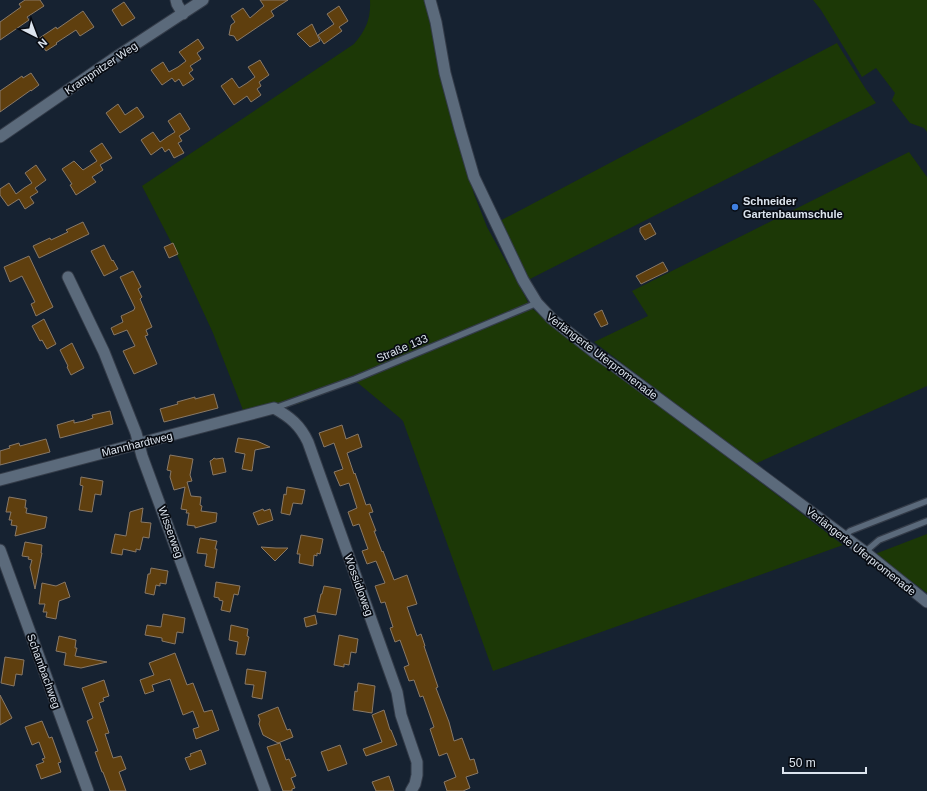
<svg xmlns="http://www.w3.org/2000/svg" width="927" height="791" font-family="Helvetica,sans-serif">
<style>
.green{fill:#1c3806}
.building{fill:#5f3f0e;stroke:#897967}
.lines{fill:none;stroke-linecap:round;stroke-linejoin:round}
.lane-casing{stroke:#333b48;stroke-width:8}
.street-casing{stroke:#333b48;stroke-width:13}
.lane{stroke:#5b6a7b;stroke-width:5.5}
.street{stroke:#5b6a7b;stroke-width:11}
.shop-dot{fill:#3f7fe0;stroke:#070b12;stroke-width:1.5}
.labels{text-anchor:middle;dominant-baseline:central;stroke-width:3.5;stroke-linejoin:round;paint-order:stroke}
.street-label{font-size:11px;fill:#dce4ee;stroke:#070b12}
.poi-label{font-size:11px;font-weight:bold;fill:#dce4ee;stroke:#070b12;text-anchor:start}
</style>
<rect width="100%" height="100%" fill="#162231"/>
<!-- green -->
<path class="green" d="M370 0H424L428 12 441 76 474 194 487 227 525 296 530 307 843 545 493 671 403 421 400 418 358 383 353 381 298 404 243 410 213 333 171 242 142 186 354 44C366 30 371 19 370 0Z
M813 0H927V132L924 128 910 123 892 100 895 93 876 68 862 77 821 10Z
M837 43 865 88 876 103 528 280 496 223Z
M909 152 927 177V386L755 464 594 342 648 316 632 291Z
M927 534V593L875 554Z"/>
<!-- building -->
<path class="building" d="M25 0H40L44 6 27 17 29 20 0 40V22L21 7 19 4Z
M260 0H288L271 11 274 16 237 41 234 36 229 35 231 25 235 22 231 16 243 8 250 18 264 6Z
M124 2 135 18 122 26 112 10Z
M339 6 348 21 339 27 342 31 324 44 318 35 334 24 327 14Z
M83 11 94 27 80 36 76 30 56 43 57 44 46 51 38 39 56 27 57 29Z
M312 24 320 41 310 47 297 34Z
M198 39 204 48 197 53 201 59 190 66 193 70 189 73 194 79 183 86 179 79 175 82 172 78 162 85 151 70 163 62 169 72 178 67 186 61 179 52Z
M260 60 269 75 259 82 261 86 257 89 261 95 251 102 247 96 234 105 221 86 232 78 239 88 247 83 255 77 248 67Z
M31 73 39 85 31 91V90L0 112V91L22 76 23 78Z
M118 104 125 115 137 107 144 117 120 133 106 113Z
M180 113 190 129 179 136 182 141 178 143 184 153 174 158 169 149 165 152 162 147 151 155 141 140 153 132 160 142 167 137 175 132 168 121Z
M102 143 112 158 100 165 103 170 92 177 96 182 76 195 70 185 72 184 62 169 74 161 83 170 97 161 90 151Z
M36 165 46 180 35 188 38 192 30 197 34 203 25 209 19 199 8 206 0 195V189L9 183 16 194 24 188 32 183 25 173Z
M83 222 89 234 39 258 33 246 50 238 51 240 68 232 66 230Z
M650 223 656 234 645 240 640 232V228Z
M173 243 178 254 169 258 164 247Z
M104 245 112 261 113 260 118 269 104 276 91 251Z
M29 256 53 307 36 316 31 304 35 302 22 276 10 282 4 267Z
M663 262 668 271 641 284 636 276Z
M133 271 141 287 138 289 142 297 140 299 152 327 146 330 148 335 145 336 157 364 134 374 123 351 135 346 127 330 114 335 111 328 123 322 121 316 134 310V309L135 308 120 277Z
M602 310 608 324 601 327 594 314Z
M44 319 56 344 47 349 42 340 40 341 32 326Z
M72 343 84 368 71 375 67 367 68 366 60 350Z
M214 394 218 408 164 422 160 409 178 404 177 402 195 397V399Z
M110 411 113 424 60 438 57 425 74 420V423L84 421 93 418 92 415Z
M342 425 346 439 358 434 362 447 347 453 354 474 355 473 366 505 370 504 373 512 369 513 376 531H374L382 552 383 551 394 580 407 575 417 604 407 607 417 636 421 634 425 646H424L438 687 436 688 449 722 454 741 462 738 470 760 474 759 478 773 466 777 470 788 463 791H447L444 782 456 777 447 753 439 756 430 729 434 727 423 696 420 697 414 680 409 681 404 667 409 665 400 640 395 642 390 628 393 627 385 602 381 603 375 586 385 583 376 561 367 564 362 551 368 549 359 524 353 526 348 512 357 508 349 483 340 486 334 472 343 469 334 443 324 447 319 433Z
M238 438 257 441 270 447 255 450 252 471 242 469 245 454 235 452Z
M46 439 50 452 0 465V451L10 448 9 446 19 443 20 446Z
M170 455 193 459 190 475 192 481 187 482 191 496 201 497 200 505 202 506 201 511 217 513 216 522 195 528V526L187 525 189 513H186L187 510 181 509 185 487 174 490 170 477 171 471 167 470Z
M214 458 216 459 223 458 226 472 213 475 210 461 212 460Z
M81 477 103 481 101 495 95 494 92 512 79 510 83 486 80 485Z
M287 487 305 490 302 504 293 503 290 515 281 513 284 494 286 495Z
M9 497 26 500 25 508H27L26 513 47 517 45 528 15 536 17 526 11 525 12 520H9L11 512H6Z
M143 508 141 522 151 523 149 538 143 537 140 550 136 549V552L123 549 122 555 111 553 115 534 126 536 130 512Z
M263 509 264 511 270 509 273 520 258 525 253 513Z
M301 535 323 539 320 554 317 553V556L314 555 313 566 299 563 300 554H297Z
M200 538 217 541 215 549H217L214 568 205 566 207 554 197 553Z
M25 542 42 545 41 553H42L35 589 30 567 32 560 28 559 29 557 22 556Z
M261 547 276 548H288L275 561Z
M151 568 168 571 166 584 160 583V586L156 585 154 595 145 593 148 574H150Z
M65 582 70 597 59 601 56 619 46 617 47 612H43L45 604H39L42 583 56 586Z
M216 582 240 586 238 595 234 594 230 612 221 610 223 601 219 600V598L214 597Z
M324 586 341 589 336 615 317 612 321 594H322Z
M163 614 185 618 183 633 177 632 175 644 162 641V638L145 635 147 625 161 627Z
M315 615 317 624 306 627 304 618Z
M231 625 248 629 247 636 249 637 245 655 236 654 238 642 229 640Z
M339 635 358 639 356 653 351 652 349 665 344 664V667L334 665Z
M59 636 76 640 75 648H77L75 656 107 662 81 668 64 665 66 653 56 651Z
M175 653 187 685 193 683 204 712 212 710 219 730 196 739 193 729 199 727 193 711 183 715 170 679 152 685 154 691 145 694 140 680 154 675 149 663Z
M5 657 24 660 22 675 16 674 14 686 1 683Z
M247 669 266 672 262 699 252 697 254 685 245 684Z
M104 680 109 696 103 698 104 701 99 703 109 733 105 734 113 758 121 756 126 769 119 772 126 791H110L103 772H102L95 752 98 751 87 721 93 718 82 688Z
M358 683 375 686 372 713 353 710 355 691 357 692Z
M0 695 12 718 0 725Z
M278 707 287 730 290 729 293 737 278 743 263 735 259 724 260 720 258 715Z
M384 710 390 730H391L397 745 366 756 363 749 382 742 372 715Z
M42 721 49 738 52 737 61 762 58 763 61 772 41 779 36 765 44 762 42 759 45 758 39 742 32 745 25 727Z
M280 743 286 760 289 759 296 776 291 778 295 788 292 789V791H283L267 747Z
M340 745 347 764 328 771 321 752Z
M201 750 206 764 190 770 185 758 191 756 190 754Z
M389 776 394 791H376L372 782Z"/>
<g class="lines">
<defs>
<path id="lane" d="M275 408 355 379 537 303
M844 537 850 531 927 501
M865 552 879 540 927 521"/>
<path id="street" d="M176 0 177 4 183 14
M430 0 436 22 445 73 460 129 474 177 523 280 537 303 552 319 594 352 616 367 865 552 927 602
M0 137 113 59 203 0
M68 277 104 352 136 433 142 456 265 791
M0 480 274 408C290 417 300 425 308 442L397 692 401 715 417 762V775L415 784 411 791
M0 550 88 791"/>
</defs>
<!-- lane casing -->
<use href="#lane" class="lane-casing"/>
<!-- street casing -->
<use href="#street" class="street-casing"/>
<!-- lane -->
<use href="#lane" class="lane"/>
<!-- street -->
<use href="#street" class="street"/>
</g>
<!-- markers -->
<circle class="shop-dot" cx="735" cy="207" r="4"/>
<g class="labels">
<!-- street labels -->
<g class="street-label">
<text transform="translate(101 68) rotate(-34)">Krampnitzer Weg</text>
<text transform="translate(402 348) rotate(-23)">Straße 133</text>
<text transform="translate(602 356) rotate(37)">Verlängerte Uferpromenade</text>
<text transform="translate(137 444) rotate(-14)">Mannhardtweg</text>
<text transform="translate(171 532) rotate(70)">Wisserweg</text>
<text transform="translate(861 551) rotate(38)">Verlängerte Uferpromenade</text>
<text transform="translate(359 585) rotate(70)">Wossidloweg</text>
<text transform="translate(44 671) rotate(70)">Schambachweg</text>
</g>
<!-- poi labels -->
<g class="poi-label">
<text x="743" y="201">Schneider<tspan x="743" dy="13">Gartenbaumschule</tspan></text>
</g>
</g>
<!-- north arrow -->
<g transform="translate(36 36) rotate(138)" stroke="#070b12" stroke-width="3" paint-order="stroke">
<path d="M0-3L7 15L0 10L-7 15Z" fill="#dce4ee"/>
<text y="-6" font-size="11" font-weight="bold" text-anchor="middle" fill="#dce4ee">N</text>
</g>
<!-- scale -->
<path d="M783 767v6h83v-6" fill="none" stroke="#dce4ee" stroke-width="2"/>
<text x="789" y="767" font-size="12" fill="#dce4ee" stroke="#070b12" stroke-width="3" paint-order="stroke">50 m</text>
</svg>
